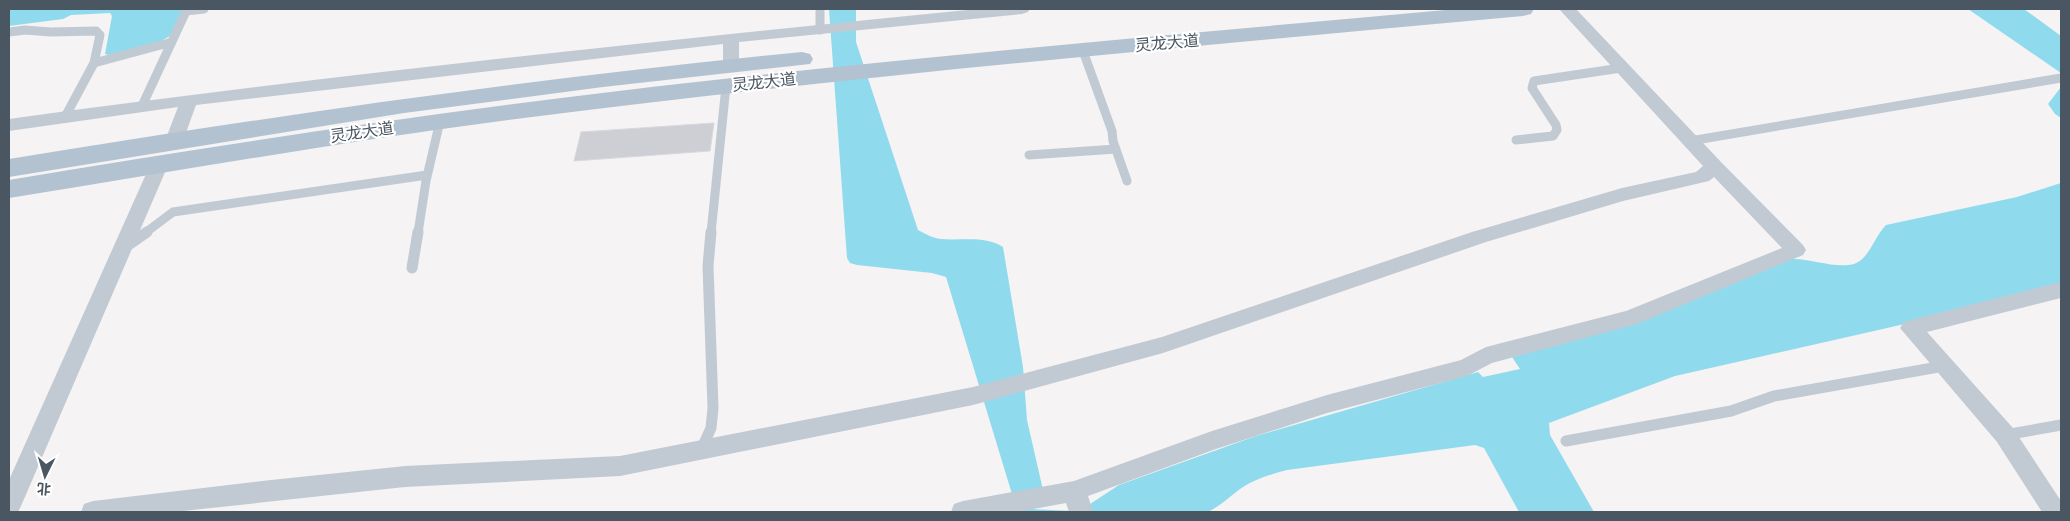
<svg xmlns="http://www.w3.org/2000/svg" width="2070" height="521" font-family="Montserrat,'Noto Sans SC',sans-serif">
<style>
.water{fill:#90daee}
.building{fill:#cdcfd5;stroke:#d7d9de}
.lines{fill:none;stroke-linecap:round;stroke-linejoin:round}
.service-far1{stroke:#c1cad2;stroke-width:9}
.service{stroke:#c1cad2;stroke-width:11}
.minor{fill:#c1cad2;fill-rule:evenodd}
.primary{fill:#b3c2d1;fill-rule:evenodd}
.labels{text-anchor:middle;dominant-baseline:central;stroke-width:4.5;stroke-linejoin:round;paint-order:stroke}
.street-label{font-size:16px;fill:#4a5661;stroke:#fff}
</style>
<rect width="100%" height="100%" fill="#f5f3f3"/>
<!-- water -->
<path class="water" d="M9 9H183L170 36 159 42 109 55 105 54 112 16 110 13 71 15 63 19 9 26Z
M829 9H856V42L918 230C926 234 932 238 941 239 961 241 985 235 1003 247L1023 367 1027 420 1043 490 1012 494 946 277 932 273 857 265 850 263 847 258Z
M1968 9H2024L2061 36V73Z
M2061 87V118L2055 114 2048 104Z
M2061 183V284L1962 311 1675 376 1549 423 1550 435 1594 512H1519L1484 448 1475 445 1287 470C1272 474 1256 479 1243 487 1231 495 1222 505 1208 512H1013L1030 509 1073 511 1087 506 1119 485 1256 436 1478 372 1483 377 1520 369 1510 354 1792 259C1812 258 1846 273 1861 260 1871 252 1876 235 1886 225L2017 197Z"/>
<!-- building -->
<path class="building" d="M714 123 710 151 574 161 581 132Z"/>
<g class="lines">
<!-- service-far1 -->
<path class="service-far1" d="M820 9V30
M186 11 204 9
M9 32 25 30 51 32 96 31 100 35 94 63 65 117
M1083 51 1112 131 1113 141 1127 181
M94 63 172 42
M142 106 187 9
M1516 140 1553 136 1557 130 1556 125 1532 88 1534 81 1621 68
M1690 141 2061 78
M1029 155 1116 149
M145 233 173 212 427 175
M418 233 426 181 440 121
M711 233 726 86"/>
<!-- service -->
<path class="service" d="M127 246 147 232
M412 268 418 232
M2005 435 2061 425
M1566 441 1731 411 1774 396 1944 366
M701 450 711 428 713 408 708 266 711 232"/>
<!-- minor -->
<path class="minor" d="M977 9H1030L1028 12 1022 14 739 42V66L737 70 731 71 725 70 723 66V44L196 105 183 141 180 145 174 147 168 145 165 141 178 107 9 131V119C331 75 654 41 977 9Z
M1559 9H1576L1721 162 1803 245 1806 250 1803 255 1637 324 1492 363 1467 376 1327 413 1216 449 1088 496 1093 512H1069L1066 503 1017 512H951L954 504 963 501 1074 481 1212 431 1327 395 1461 360 1486 347 1626 311 1782 248 1714 177 1709 181 1623 201 1486 242 1163 353 973 405 620 476 405 487 174 512H81L84 504 93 501 271 480 405 466 620 456 973 387 1162 337 1472 232 1622 188 1696 172 1703 166Z
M160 157 167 159 169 163 21 506 18 512H9V480L151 163 153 159Z
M2061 282V298L1927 332 2013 428 2061 501V512H2042L1997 442 1900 328 1904 322 1911 320Z"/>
<!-- primary -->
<path class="primary" d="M1456 9H1534L1531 14 1523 16C1187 47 851 76 516 119 346 141 178 171 9 198V180C240 141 472 107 705 81 955 53 1206 32 1456 9Z
M802 52 810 54 813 59 810 64 603 87 404 113 9 177V159C272 116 536 78 802 52Z"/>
</g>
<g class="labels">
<!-- street labels -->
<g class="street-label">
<text transform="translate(1167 43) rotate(-5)">灵龙大道</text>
<text transform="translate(764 82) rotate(-6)">灵龙大道</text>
<text transform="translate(362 132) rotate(-8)">灵龙大道</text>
</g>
</g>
<!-- border -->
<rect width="2070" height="521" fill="none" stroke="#4a5661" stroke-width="20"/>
<!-- north arrow -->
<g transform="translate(45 476) rotate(185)" stroke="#ffffff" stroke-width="4" paint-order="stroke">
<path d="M0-4L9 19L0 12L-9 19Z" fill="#4a5661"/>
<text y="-8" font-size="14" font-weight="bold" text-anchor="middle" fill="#4a5661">北</text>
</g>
</svg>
